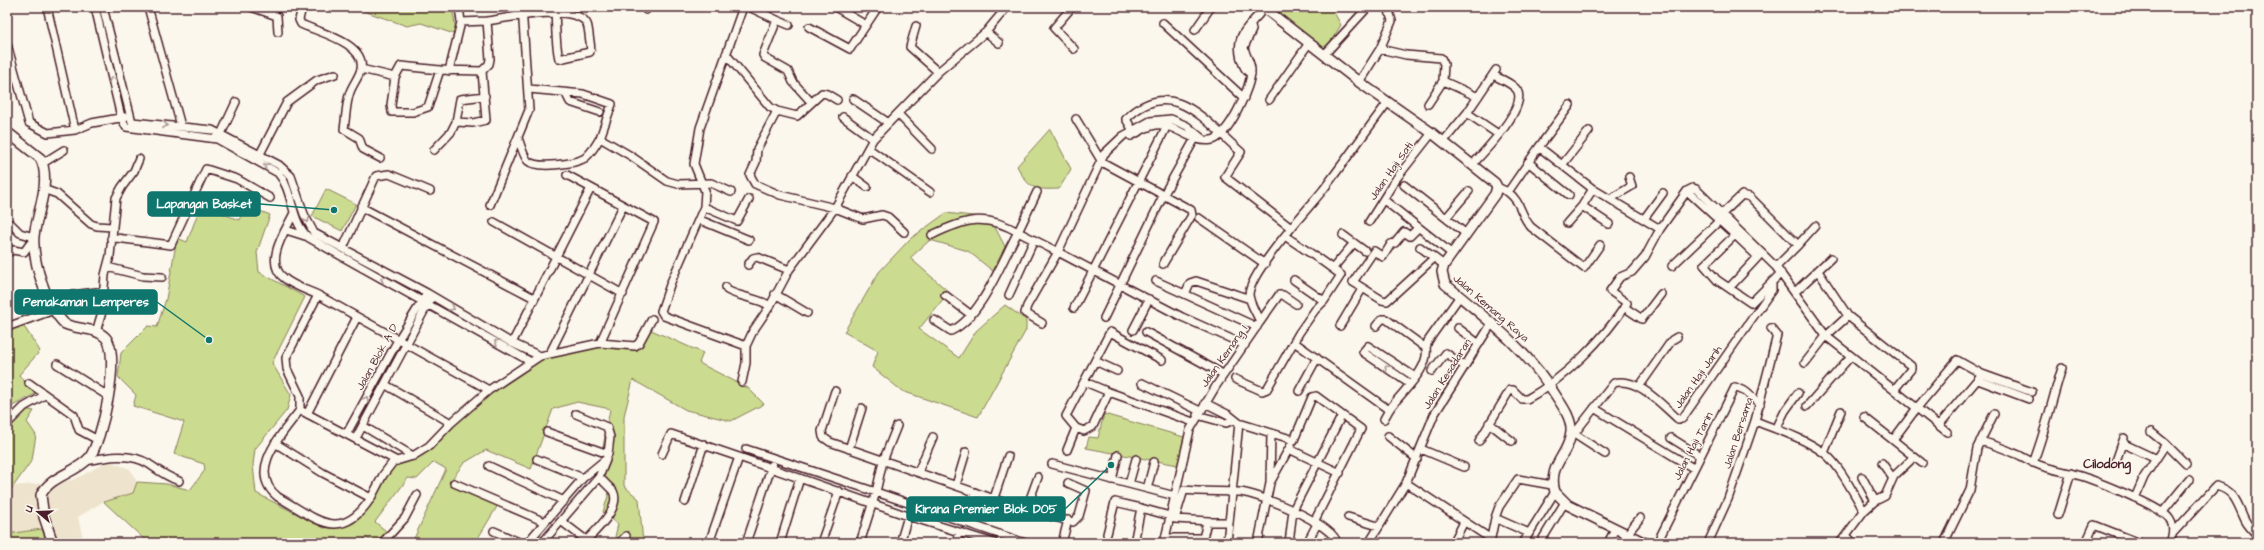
<svg xmlns="http://www.w3.org/2000/svg" width="2264" height="550" font-family="'Architects Daughter',sans-serif">
<style>
.built{fill:#eee4ce}
.green{fill:#cbdb8f;stroke:#8a7d5d}
.lines{fill:none;stroke-linecap:round;stroke-linejoin:round}
.minor-casing{stroke:#4a1f2b;stroke-width:10}
.tertiary-casing{stroke:#4a1f2b;stroke-width:12}
.minor{stroke:#fbf7ec;stroke-width:7}
.tertiary{stroke:#fbf7ec;stroke-width:9}
.oneway{stroke:#ab9695}
.labels{text-anchor:middle;dominant-baseline:central;stroke-width:3;stroke-linejoin:round;paint-order:stroke}
.street-label{font-size:11px;fill:#4a1f2b;stroke:#fbf7ec}
.quarter-label{font-size:13px;font-weight:bold;fill:#4a1f2b;stroke:#fbf7ec}
.leader{fill:none;stroke:#0f766e;stroke-width:1.5}
.callout-dot{fill:#0f766e;stroke:#fbf7ec;stroke-width:1.5}
.callout{fill:#0f766e;stroke:#0f766e;stroke-width:1.5}
.callout-label{font-size:12px;text-anchor:middle;font-weight:bold;fill:#fff}
</style>
<rect width="100%" height="100%" fill="#fbf7ec"/>
<filter id="ink" filterUnits="userSpaceOnUse"><feTurbulence type="fractalNoise" baseFrequency=".025" numOctaves="2"/><feDisplacementMap in="SourceGraphic" scale="8" xChannelSelector="R" yChannelSelector="G"/><feConvolveMatrix kernelMatrix="1 2 1 2 8 2 1 2 1" color-interpolation-filters="sRGB"/></filter>
<g filter="url(#ink)">
<!-- built -->
<path class="built" d="M109 461 130 469 137 482 133 493 103 502 78 517 84 543H47L42 529 7 534 8 495 14 486 73 480Z"/>
<!-- green -->
<path class="green" d="M352 7H452L457 35 421 23 407 26Z
M1267 7H1331L1341 25 1325 51Z
M1050 129 1071 169 1059 189C1033 190 1029 189 1017 166Z
M326 189 356 204 342 231 312 216Z
M201 205 239 220 246 205 270 215 257 252 259 272 305 297 272 363 291 395 287 410 255 449 253 465 256 493 324 528 345 524 359 518 392 466 415 459 428 450 454 425 491 393 536 360 593 345 619 347 637 351 649 329 703 353 699 363 748 388 764 404 731 421 686 410 633 380 624 416V486L639 499 643 543H621L615 537 618 524 603 512 609 493 599 469 610 409 577 402 553 409 531 469 486 450 464 463 449 483 498 505 475 543H412L446 469 434 462 417 479 408 478 375 522 386 531 378 543 365 538 361 543H310L306 541 304 543H216L200 538 178 543H160L144 539 104 502 133 493 137 482 167 484 190 490 205 470 204 464 174 454 184 422 133 406 136 395 118 377 121 353 148 326 157 327 166 299 177 238 187 242Z
M946 213 990 218 1008 252 994 272 968 251 930 240 910 258 949 292 919 329 959 358 976 331 1005 305 1026 320V330L978 417 902 391 872 367 878 351 844 332 879 272 910 239Z
M23 325 40 351 19 375 35 394 7 409V332Z
M25 409 34 411 27 422 36 435 32 460 8 494 7 513V428Z
M1104 414 1184 437 1178 465 1086 448 1089 437 1098 438Z
M42 529 47 543H7V534Z"/>
<g class="lines">
<defs>
<path id="minor" d="M47 7 75 130 92 123 125 117
M95 7 121 117 126 127 217 139 278 173C294 191 290 222 309 238L531 362
M103 7 132 122 212 130 279 165 291 176 304 214 314 233 427 293 512 343 540 356
M148 7 181 126
M251 7 277 16 278 32
M302 7 299 20 301 24C318 32 366 43 361 69 359 77 353 84 350 92 346 103 346 117 344 129L359 138 363 149 380 158
M646 7V10
M743 7 700 128 694 164 705 191 704 207 671 282 661 311 664 316 746 346
M749 7 777 20 763 55 765 58 788 71 793 82 811 102
M835 7 866 25
M1072 7 1054 28 1074 49
M777 20 789 25
M461 22 487 21
M1163 23 1244 98
M916 26 910 47 938 72
M809 27 850 49 878 7
M1195 30 1211 7
M986 32 999 43
M7 44 29 123 48 133 75 130
M1380 49 1392 21 1388 7
M726 54 770 107 777 111 797 116 822 93 827 94 837 100
M1324 55 1368 7
M361 69 395 77 401 66 440 70 482 71 489 64 490 59 487 21C508 18 567 5 584 20 588 23 588 28 589 34 589 39 592 47 590 52L559 59C555 42 556 24 555 7
M449 71 461 22 459 7
M1251 74C1245 71 1243 65 1241 59 1234 33 1250 27 1264 8
M395 77 391 105 392 112H413L428 107 440 70
M1359 82 1380 49 1406 55 1441 58 1444 64 1443 81
M529 89 583 94 612 104 600 138
M566 94 570 102 600 112
M853 99 887 122
M1269 100 1309 43
M1428 104 1443 81 1478 97
M777 111 757 149 756 162 750 175 755 184 780 195 835 208 863 219 882 215 888 217 904 232
M1467 113 1498 134
M898 114 932 149
M843 117 873 139
M1076 119 1102 162 1191 210 1192 215 1163 264
M456 122 473 123 486 120 482 71
M221 134 236 102
M1135 134 1126 119C1172 73 1207 123 1241 152L1225 177 1291 228
M1131 136C1139 132 1147 126 1156 125 1176 123 1191 144 1212 140 1228 137 1252 86 1251 70 1251 62 1245 55 1244 47L1252 30 1251 25
M518 138C521 145 523 156 528 161 537 169 575 164 585 158 591 153 596 145 600 138L631 156 667 181 678 184 711 183 731 192
M1204 140 1187 126 1171 119 1150 121 1123 136 1104 154 1058 252 1182 317 1245 345
M1443 142 1467 113 1496 70
M1539 147 1570 105
M868 148 930 192
M434 150 451 132 456 122 460 99 485 96
M260 154 287 102 317 80 335 74
M1528 162 1569 195
M43 163 64 150
M1472 165C1484 152 1525 110 1518 92 1515 84 1500 79 1493 75
M1562 165 1589 131
M567 175 654 222 600 343
M852 176 867 187
M1404 185 1465 233
M1497 187 1508 192 1539 147 1593 189 1660 229 1687 191 1693 188 1696 189 1776 267 1826 336 1947 432
M43 189 57 194 91 224 97 226 112 227
M1687 191 1735 235 1704 265 1717 280 1751 303 1781 273
M1508 192C1522 203 1520 215 1531 227L1584 268 1600 245
M1610 199 1632 186 1629 177
M1384 200 1451 253
M490 205 529 110 522 7
M1582 206 1609 224
M361 207 534 298
M704 207 737 221 749 199
M294 213C286 230 263 262 284 278 293 286 307 290 318 295
M1722 214 1742 195 1750 197 1798 245 1776 267
M1199 218 1265 264
M1446 218 1469 191
M1644 219 1663 193
M700 220 749 240
M494 222 623 294
M1369 222 1396 179 1432 133
M1567 223 1582 206 1593 189
M11 224 20 233 34 237
M1418 228 1410 236 1404 232 1395 243 1391 244 1383 257 1374 251 1353 282 1382 300 1387 301 1434 258
M286 230 305 236
M932 235C965 219 985 213 1018 232L1037 192
M1343 235 1365 251
M1285 236 1316 257
M111 239 116 238 171 245 206 169 237 179 270 198
M1798 245 1815 226
M1420 247 1444 265
M343 248 376 176 389 174 430 191
M7 253 13 250 24 252 29 245 34 243
M748 265 753 258 757 257 789 270
M1672 266 1719 221
M107 267 143 276 162 277
M1333 268 1354 243
M1294 280 1324 301
M1156 281 1257 327
M726 287 727 290C741 298 757 297 770 306
M1729 288 1758 257 1735 235
M1795 292 1831 258
M775 294 807 313
M1185 294 1190 283 1196 281 1250 299
M945 295 970 314
M1009 295 1034 240
M49 298 104 291
M1624 307 1642 319 1661 294
M1074 308 1169 122
M1848 316 1911 366V369L1894 390
M1104 318 1164 194 1197 135
M934 320 951 331C982 317 1002 260 1018 232L1058 252 1027 306 1025 313 1042 323
M1260 322 1279 295H1283L1296 304
M1340 326 1362 289
M7 327 54 310
M1458 328 1479 344
M1133 330 1149 299
M96 332 102 312 105 275 110 256 116 198 122 187 134 171 139 159
M1146 332 1223 374
M1294 342 1389 410C1400 393 1430 370 1426 348L1386 319H1382L1376 326
M512 343 591 188
M1426 348 1428 341 1460 296
M550 353 623 206
M1095 361 1117 371
M1805 363 1826 336 1848 316 1818 271
M57 364 108 396
M1432 371 1446 353 1464 366
M1982 374 2032 392
M1235 379 1262 391 1267 389 1299 333 1315 310 1324 301 1341 275 1319 259
M1978 380 2029 399
M742 382 746 363V346L753 331 770 306 789 270 835 208 873 139 938 72 986 32 1007 7
M1085 382 1109 392
M29 383 74 415 79 430 98 440
M1142 383 1200 411
M1410 384 1363 352 1368 346 1415 377
M386 385 451 423
M1639 387 1672 340 1677 337
M835 391 822 431 823 437 830 442 1026 510 1073 522 1079 516 1086 491 1068 483
M1299 391 1317 358
M1205 403 1229 415 1239 423 1294 440 1312 397 1316 396 1361 429 1314 522
M1807 406 1851 356
M1594 408 1693 468
M300 410V396L287 369 286 358 318 295 489 390
M307 414 357 317
M1197 415 1226 423 1234 420
M1864 417 1922 463
M1384 419 1389 410
M1755 421C1778 430 1804 438 1824 453 1839 464 1854 494 1864 511
M1489 423 1512 441
M7 424 24 407 45 395
M363 426 413 456
M897 426 883 461 876 492 1025 543
M1076 428 1084 431 1093 426 1109 392 1193 422
M1776 429 1785 411 1798 393
M547 432 608 454 610 437 607 427 576 414
M1571 432 1605 454
M2151 432 2166 444
M347 433 398 340 424 298
M1574 434 1614 383C1637 376 1662 405 1678 419H1682L1772 290V282
M1388 436 1417 459
M356 438 430 300
M1671 438 1700 456
M1893 440 1916 409 1957 360 1982 374 1939 425
M1479 441 1510 390H1513L1522 399H1527C1564 379 1605 338 1627 303L1610 291 1620 277 1632 272 1645 257 1660 229
M1980 441C1991 444 2003 448 2014 453 2023 456 2030 462 2039 465 2052 470 2064 471 2077 475 2095 480 2157 505 2168 517 2175 525 2173 534 2170 543
M275 443 323 473 371 498 383 475 393 462 413 456 429 446 451 423 489 390 540 356 600 343 635 346 639 343 652 319
M2122 443 2156 459
M746 449 876 492 860 543
M849 449 862 408
M1289 449 1340 473
M1421 449 1464 467
M1067 450 1076 428 1066 416 1110 332 1162 360
M1824 453 1841 411
M662 454 671 434 739 457
M537 459 583 478
M86 461C106 457 130 452 149 464 159 471 167 477 179 481
M2116 461 2124 438
M1882 463 1892 477
M2033 463C2045 432 2052 400 2062 368
M1052 464 1175 496
M489 466 564 501
M918 472 933 437
M1862 477 1875 501
M1112 480 1118 455
M1271 481 1291 445
M454 483 545 522
M1406 483 1491 539
M1129 484 1136 459
M956 485 966 452
M1147 489 1154 462
M371 498C340 545 316 518 278 497 245 471 283 433 300 410L397 461
M994 498 1008 456
M2135 498 2144 477 2166 444 2186 464
M685 502 704 444
M1026 510 1038 477
M2162 513 2189 480
M2058 515 2071 473
M1348 517 1378 526
M1495 518 1529 533
M561 521 590 543
M1209 521 1175 519 1184 490C1202 492 1221 491 1239 492 1258 493 1334 524 1337 543
M964 523 975 492
M494 531 521 543
M2174 532 2216 486C2236 491 2237 504 2245 520 2248 526 2253 531 2257 535
M1107 534 1115 502 1141 508
M1627 534 1640 518
M1846 535 1853 543
M1170 538H1203V543
M1203 538 1207 522H1229
M382 543 405 518 417 495
M527 543 583 478 606 459
M542 543 599 477 606 460
M584 543C595 531 622 508 613 491L599 477
M619 543 626 536
M709 543 739 457 908 516 994 543
M746 543 772 465
M780 543 800 478
M821 543 839 491
M900 543 908 516
M956 543 959 532
M1062 543 1068 520
M1100 543 1101 542
M1134 543 1141 508 1170 516
M1164 543 1190 430 1216 386 1260 322C1257 314 1249 303 1249 294 1251 271 1307 210 1323 190 1345 161 1366 131 1388 102
M1227 543 1239 423
M1258 543 1270 483 1271 433
M1289 543 1293 510 1342 415
M1307 543 1317 524
M1369 543 1406 483 1434 415 1492 323
M1453 543 1464 522
M1490 543 1495 518 1499 507 1518 479 1552 485
M1523 543 1555 492
M1540 543 1565 502
M1608 543 1615 529
M1657 543 1735 387 1746 392 1760 404
M1708 543 1728 499 1755 421 1777 335 1771 328
M1840 543 1864 511 1875 501 1885 496 1894 476 1914 457
M1944 543 1970 490 1977 448 1994 414
M2086 543 2094 525 2140 543"/>
<path id="tertiary" d="M1263 7 1359 82 1432 133 1495 183 1497 187 1495 194 1444 265 1442 272 1445 284C1487 319 1529 351 1558 399 1564 408 1572 420 1571 432 1569 456 1547 464 1555 492L1568 505 1645 543
M7 132 40 158C52 180 37 213 34 236 32 261 47 307 65 324 78 330 95 327 105 337 122 353 102 442 89 458 76 473 50 476 41 495L44 517 53 543"/>
</defs>
<!-- minor casing -->
<use href="#minor" class="minor-casing"/>
<!-- tertiary casing -->
<use href="#tertiary" class="tertiary-casing"/>
<!-- minor -->
<use href="#minor" class="minor"/>
<!-- tertiary -->
<use href="#tertiary" class="tertiary"/>
</g>
<!-- one-way arrows -->
<defs><path id="oneway-chevron" d="M-2-3.5L2.5 0L-2 3.5" fill="none" stroke-width="1.6" stroke-linecap="round" stroke-linejoin="round"/></defs>
<g class="oneway">
<use href="#oneway-chevron" transform="translate(112 79) rotate(-103)"/>
<use href="#oneway-chevron" transform="translate(165 125) rotate(4)"/>
<use href="#oneway-chevron" transform="translate(266 166) rotate(-151)"/>
<use href="#oneway-chevron" transform="translate(307 220) rotate(65)"/>
<use href="#oneway-chevron" transform="translate(383 279) rotate(-152)"/>
<use href="#oneway-chevron" transform="translate(452 308) rotate(30)"/>
<use href="#oneway-chevron" transform="translate(497 342) rotate(-150)"/>
<use href="#oneway-chevron" transform="translate(1387 368) rotate(-145)"/>
<use href="#oneway-chevron" transform="translate(366 399) rotate(-62)"/>
</g>
</g>
<g class="labels">
<!-- street labels -->
<g class="street-label">
<text transform="translate(1391 171) rotate(-55)">Jalan Haji Sati</text>
<text transform="translate(1491 308) rotate(41)">Jalan Kemang Raya</text>
<text transform="translate(1224 356) rotate(-55)">Jalan Kemang I</text>
<text transform="translate(377 357) rotate(-61)">Jalan Blok A D</text>
<text transform="translate(1447 374) rotate(-58)">Jalan Kesadaran</text>
<text transform="translate(1698 377) rotate(-55)">Jalan Haji Jarih</text>
<text transform="translate(1738 433) rotate(-72)">Jalan Bersama</text>
<text transform="translate(1693 446) rotate(-63)">Jalan Haji Tarin</text>
</g>
<!-- quarter labels -->
<g class="quarter-label">
<text x="2107" y="464">Cilodong</text>
</g>
</g>
<!-- callouts -->
<path class="leader" d="M334 210L260 204M209 340L157 302M1111 465L1065 509"/>
<g class="callout-dot">
<circle cx="334" cy="210" r="4"/>
<circle cx="209" cy="340" r="4"/>
<circle cx="1111" cy="465" r="4"/>
</g>
<g class="callout">
<rect x="148" y="192" width="112" height="24" rx="4"/>
<rect x="15" y="290" width="142" height="24" rx="4"/>
<rect x="907" y="497" width="158" height="24" rx="4"/>
</g>
<g class="callout-label">
<text x="204" y="208">Lapangan Basket</text>
<text x="86" y="306">Pemakaman Lemperes</text>
<text x="986" y="513">Kirana Premier Blok D05</text>
</g>
<!-- margin -->
<rect width="2264" height="550" fill="none" stroke="#fbf7ec" stroke-width="24"/>
<rect x="12" y="12" width="2240" height="526" fill="none" stroke="#4a1f2b" stroke-width="1.5" filter="url(#ink)"/>
<!-- north arrow -->
<g transform="translate(38 512) rotate(289)" stroke="#fbf7ec" stroke-width="3" paint-order="stroke">
<path d="M0-3L7 15L0 10L-7 15Z" fill="#4a1f2b"/>
<text y="-6" font-size="11" font-weight="bold" text-anchor="middle" fill="#4a1f2b">U</text>
</g>
</svg>
